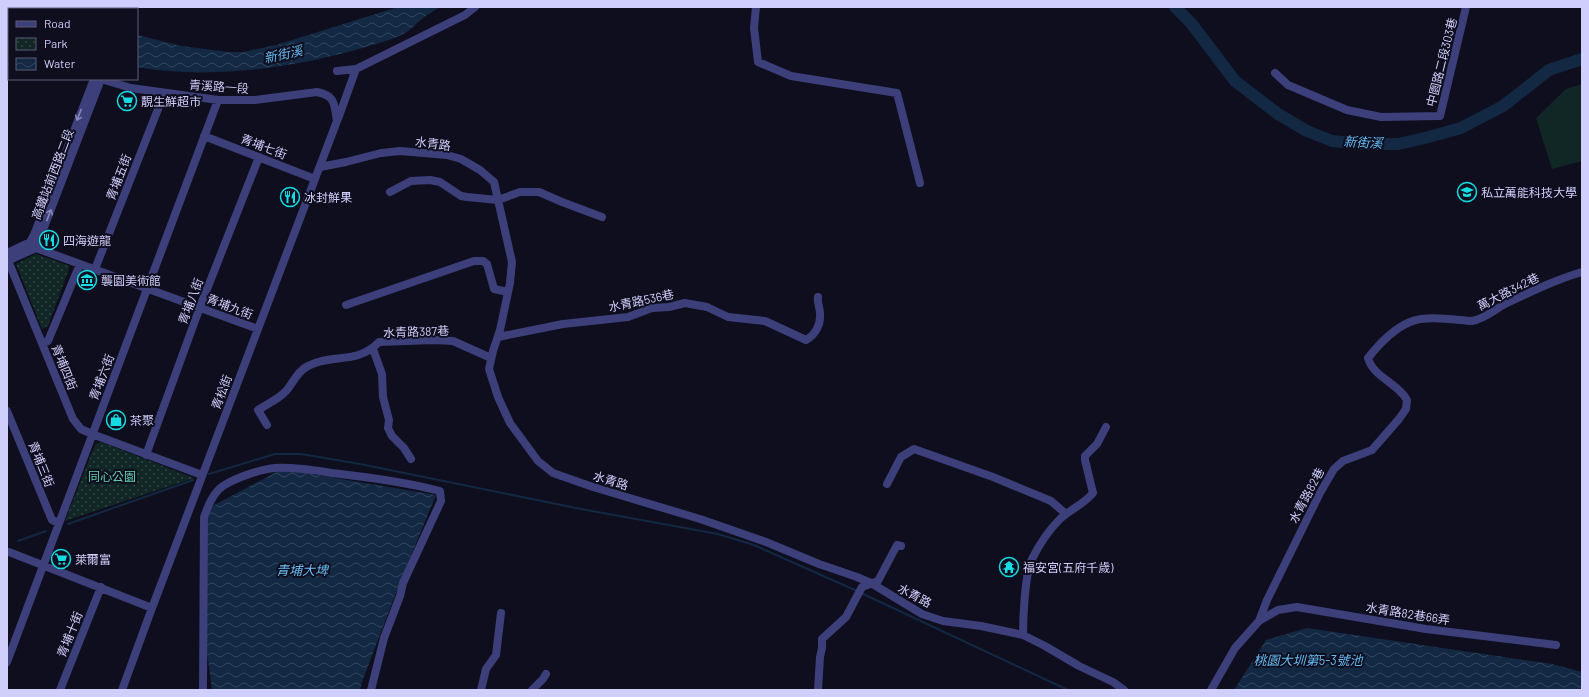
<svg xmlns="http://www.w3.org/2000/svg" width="1589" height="697" font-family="Barlow,'Noto Sans TC',sans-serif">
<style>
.green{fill:#112725}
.park{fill:url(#park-dots)}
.water{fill:url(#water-waves)}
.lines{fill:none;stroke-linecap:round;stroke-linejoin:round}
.stream{stroke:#122843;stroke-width:2}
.river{stroke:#122843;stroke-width:12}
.minor{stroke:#3c3f79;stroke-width:8}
.oneway{stroke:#8686ba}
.labels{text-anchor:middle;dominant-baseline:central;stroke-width:4;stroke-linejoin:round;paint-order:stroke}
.street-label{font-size:12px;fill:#d0cefb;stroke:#0f0e1e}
.poi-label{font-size:12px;fill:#d0cefb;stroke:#0f0e1e;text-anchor:start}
.park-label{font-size:12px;fill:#61d4af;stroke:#0f0e1e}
.water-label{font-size:13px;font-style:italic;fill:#65bbf2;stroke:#0f0e1e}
</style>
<defs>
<pattern id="park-dots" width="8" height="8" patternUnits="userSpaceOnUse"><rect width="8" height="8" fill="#112725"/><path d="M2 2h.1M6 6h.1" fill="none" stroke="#334546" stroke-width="1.8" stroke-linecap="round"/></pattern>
<pattern id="water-waves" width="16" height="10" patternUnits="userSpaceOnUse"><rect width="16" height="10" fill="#122843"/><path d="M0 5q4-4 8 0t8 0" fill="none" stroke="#33465f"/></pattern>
</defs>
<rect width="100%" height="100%" fill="#0f0e1e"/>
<!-- green -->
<path class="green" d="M1582 84V161L1552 169 1536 118 1566 89Z"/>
<!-- park -->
<path class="park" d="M36 254 70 266 48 326 42 329 16 264Z
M101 442 194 478 65 521 92 452 96 444Z"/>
<!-- water -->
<path class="water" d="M398 7H440C434 11 428 14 422 19 416 23 410 31 403 34 392 40 378 43 366 47 295 68 210 80 137 67V35L182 46 228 52H243L276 45Z
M282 469 436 495 399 585 362 682 360 690H212L207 652V509Z
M1307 628 1552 664 1582 672V690H1234L1266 640Z"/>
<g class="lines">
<!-- stream -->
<path class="stream" d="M209 474 275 454H301L360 464 581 509 718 534 754 545 857 591
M68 524 193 480
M18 541 46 531
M861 593 1068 690"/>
<!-- river -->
<path class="river" d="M1175 7 1191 23 1235 81 1278 114 1307 131 1332 141 1365 144H1398L1425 138 1461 128 1503 106 1549 70 1582 59"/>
<!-- minor -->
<path class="minor" d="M756 7 754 28 758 62 791 76 897 93 920 183
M125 9 126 7
M7 44 9 45
M356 69 465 15 475 7
M337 71 356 69 338 119
M1275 73 1288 85 1347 110 1381 117 1440 116 1466 7
M101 79 131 88 218 100H255L317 92C336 96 334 104 337 121L152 608 122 690
M204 136 315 179
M320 167 346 162 381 153 400 151 447 155 461 159 480 170 494 182 512 262 510 283 500 330 493 351 489 369 498 397 510 423 538 461 553 473 593 487 700 519 766 542 819 564 857 577 871 583 922 614 943 621 981 626 1023 635 1045 646 1079 666 1113 682 1124 690
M390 192 411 181 430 180 440 182 461 196 467 197 498 200 520 192H539L562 202 602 217
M36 248 258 329
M7 253 30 242 34 235 94 79
M7 258 73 419 81 429 92 434 202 475
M7 261 36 248 101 79
M95 269 164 94
M346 305 474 261H483L487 264 494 289 508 292
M498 337 563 324 628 317 652 308 669 307 685 303 707 307 728 317 765 321 806 340C815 335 821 325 820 313 820 308 817 303 818 297
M43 343 48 341 80 264
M373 349 382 374 383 397 389 420 388 428 392 436 404 448 411 459
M7 411 52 520 59 523
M267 425 258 410C267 404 279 399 286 391 294 382 297 371 308 366 332 353 357 365 379 342L434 340 453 341 491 358
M146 455 200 307 259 157
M887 484 901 457 914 449 993 477 1051 501 1066 514
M7 552H9L152 608
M1259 621 1278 610 1297 607 1426 629 1556 645
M1023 635C1023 617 1025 574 1032 559 1039 545 1049 530 1060 519 1071 509 1084 504 1093 493L1085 460V456L1097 444 1106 427
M7 662 218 100
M60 690 101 587
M203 690 204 517C208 506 213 493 223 486 235 478 261 469 275 468 294 467 313 470 332 473 368 477 405 482 440 491L441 501 403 583 400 596 384 638 371 690
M481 690 486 669 496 655 501 613
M532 690 543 679 546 674
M818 690 820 657 822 648V639L846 617 862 587 878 581 897 545 901 546
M1211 690 1235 648 1259 621 1267 600 1320 493 1334 469 1343 461 1372 450 1399 419 1406 409 1407 400C1398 383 1373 377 1368 358 1379 344 1393 329 1410 322 1426 315 1455 320 1472 321 1484 319 1494 310 1505 304 1530 292 1555 280 1582 272"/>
</g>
<!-- one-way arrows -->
<defs><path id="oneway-shaft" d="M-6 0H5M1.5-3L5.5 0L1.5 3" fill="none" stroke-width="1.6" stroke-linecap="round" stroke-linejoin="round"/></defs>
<g class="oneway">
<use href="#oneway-shaft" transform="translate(79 115) rotate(111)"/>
<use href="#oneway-shaft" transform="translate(49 215) rotate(-69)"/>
</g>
<!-- icons -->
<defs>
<symbol id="supermarket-ring" viewBox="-11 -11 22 22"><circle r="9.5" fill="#0f0e1e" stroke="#13dde3" stroke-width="1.5"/><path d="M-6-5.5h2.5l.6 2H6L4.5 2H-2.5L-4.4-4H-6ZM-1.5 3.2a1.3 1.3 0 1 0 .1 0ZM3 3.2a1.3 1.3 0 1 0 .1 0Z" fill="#13dde3"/></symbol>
<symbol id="university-ring" viewBox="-11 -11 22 22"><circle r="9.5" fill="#0f0e1e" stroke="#13dde3" stroke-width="1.5"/><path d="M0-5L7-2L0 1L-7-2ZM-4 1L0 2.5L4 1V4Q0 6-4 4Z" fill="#13dde3"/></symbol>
<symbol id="restaurant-ring" viewBox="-11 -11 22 22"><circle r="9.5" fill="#0f0e1e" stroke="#13dde3" stroke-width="1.5"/><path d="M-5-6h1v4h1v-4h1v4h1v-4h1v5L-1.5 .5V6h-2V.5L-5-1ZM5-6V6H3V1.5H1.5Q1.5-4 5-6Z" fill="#13dde3"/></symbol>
<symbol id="museum-ring" viewBox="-11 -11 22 22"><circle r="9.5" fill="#0f0e1e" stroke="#13dde3" stroke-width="1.5"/><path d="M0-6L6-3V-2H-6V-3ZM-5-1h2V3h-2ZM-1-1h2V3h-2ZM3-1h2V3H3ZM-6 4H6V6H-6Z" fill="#13dde3"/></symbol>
<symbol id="shop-ring" viewBox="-11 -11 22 22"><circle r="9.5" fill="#0f0e1e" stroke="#13dde3" stroke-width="1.5"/><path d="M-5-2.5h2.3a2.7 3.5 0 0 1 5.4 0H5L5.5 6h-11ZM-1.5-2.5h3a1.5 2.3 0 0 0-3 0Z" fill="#13dde3"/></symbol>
<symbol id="temple-ring" viewBox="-11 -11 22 22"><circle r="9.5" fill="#0f0e1e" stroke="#13dde3" stroke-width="1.5"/><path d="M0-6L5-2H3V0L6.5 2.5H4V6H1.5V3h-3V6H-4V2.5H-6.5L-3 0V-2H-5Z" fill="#13dde3"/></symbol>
</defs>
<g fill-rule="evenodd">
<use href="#supermarket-ring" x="116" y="90" width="22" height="22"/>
<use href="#university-ring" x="1456" y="181" width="22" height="22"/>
<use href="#restaurant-ring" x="279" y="186" width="22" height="22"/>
<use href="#restaurant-ring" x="38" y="229" width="22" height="22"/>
<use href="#museum-ring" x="76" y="269" width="22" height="22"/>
<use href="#shop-ring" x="105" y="409" width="22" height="22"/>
<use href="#supermarket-ring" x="50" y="548" width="22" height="22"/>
<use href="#temple-ring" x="998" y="556" width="22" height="22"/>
</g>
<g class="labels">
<!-- street labels -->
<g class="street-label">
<text transform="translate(1441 62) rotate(-76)">中園路二段303巷</text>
<text transform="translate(219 86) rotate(4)">青溪路一段</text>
<text transform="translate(433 143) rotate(7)">水青路</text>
<text transform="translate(264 146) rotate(21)">青埔七街</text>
<text transform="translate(52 174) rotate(-69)">高鐵站前西路二段</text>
<text transform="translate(118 177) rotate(-69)">青埔五街</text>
<text transform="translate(1508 291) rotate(-27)">萬大路342巷</text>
<text transform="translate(641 300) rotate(-12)">水青路536巷</text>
<text transform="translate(190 301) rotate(-69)">青埔八街</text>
<text transform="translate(230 306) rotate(21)">青埔九街</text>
<text transform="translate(416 331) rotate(-2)">水青路387巷</text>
<text transform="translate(65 367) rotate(68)">青埔四街</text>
<text transform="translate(101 377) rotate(-69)">青埔六街</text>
<text transform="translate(221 392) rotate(-69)">青松街</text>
<text transform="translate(42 464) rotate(68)">青埔三街</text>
<text transform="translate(611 480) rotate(17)">水青路</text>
<text transform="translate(1306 495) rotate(-62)">水青路82巷</text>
<text transform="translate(915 595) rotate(28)">水青路</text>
<text transform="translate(1408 613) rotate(9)">水青路82巷66弄</text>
<text transform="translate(69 634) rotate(-68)">青埔十街</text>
</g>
<!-- poi labels -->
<g class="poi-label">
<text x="141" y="101">靚生鮮超市</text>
<text x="1481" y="192">私立萬能科技大學</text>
<text x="304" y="197">冰封鮮果</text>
<text x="63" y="240">四海遊龍</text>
<text x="101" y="280">襲園美術館</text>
<text x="130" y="420">茶聚</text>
<text x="75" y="559">萊爾富</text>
<text x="1023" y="567">福安宮(五府千歲)</text>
</g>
<!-- park labels -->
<g class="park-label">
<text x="112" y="476">同心公園</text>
</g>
<!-- water labels -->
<g class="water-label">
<text transform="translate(283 54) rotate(-12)">新街溪</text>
<text transform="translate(1363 142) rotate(3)">新街溪</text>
<text x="302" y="570">青埔大埤</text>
<text x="1308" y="660">桃園大圳第5-3號池</text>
</g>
</g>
<!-- border -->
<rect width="1589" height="697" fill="none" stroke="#d0cefb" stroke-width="16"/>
<!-- legend -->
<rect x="8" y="8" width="130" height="72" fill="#0f0e1e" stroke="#5c5b76"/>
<rect x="16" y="21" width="20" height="6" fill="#3c3f79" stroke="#5c5b76"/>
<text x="44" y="28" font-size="12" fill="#d0cefb">Road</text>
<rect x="16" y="38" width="20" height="12" fill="url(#park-dots)" stroke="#5c5b76"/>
<text x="44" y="48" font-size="12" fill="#d0cefb">Park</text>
<rect x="16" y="58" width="20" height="12" fill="url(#water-waves)" stroke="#5c5b76"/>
<text x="44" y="68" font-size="12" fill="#d0cefb">Water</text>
</svg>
